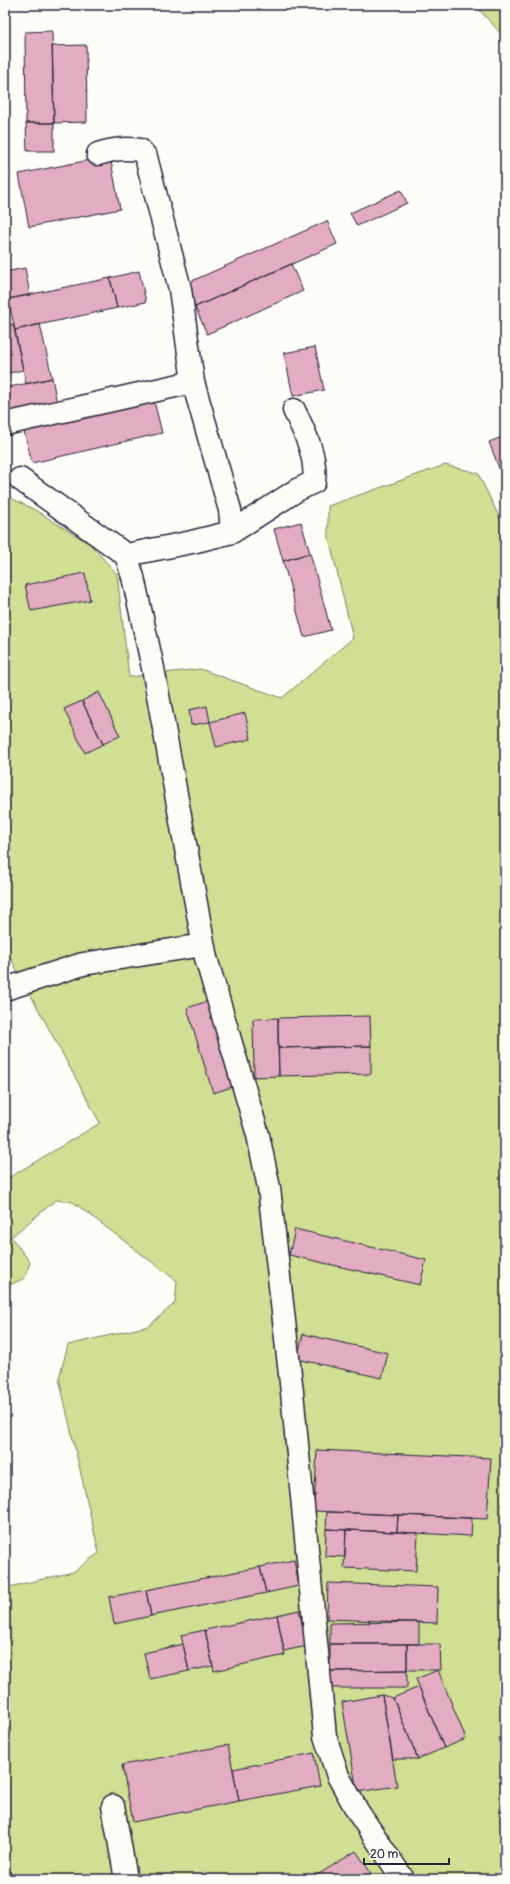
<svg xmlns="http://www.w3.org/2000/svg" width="510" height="1884" font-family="Pangolin,sans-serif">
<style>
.green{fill:#d0df93;stroke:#798067}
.building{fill:#e3acc1;stroke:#22223b}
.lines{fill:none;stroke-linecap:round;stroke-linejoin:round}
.minor-casing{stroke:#22223b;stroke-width:25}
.minor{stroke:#fdfcf7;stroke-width:22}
</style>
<rect width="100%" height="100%" fill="#fdfcf7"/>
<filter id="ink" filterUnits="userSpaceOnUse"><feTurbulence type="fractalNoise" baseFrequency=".025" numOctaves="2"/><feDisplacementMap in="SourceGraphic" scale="8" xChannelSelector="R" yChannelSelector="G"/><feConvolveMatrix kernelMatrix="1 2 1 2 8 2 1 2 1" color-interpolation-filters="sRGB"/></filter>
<g filter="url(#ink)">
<!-- green -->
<path class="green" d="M475 5H505V38Z
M445 465 478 473 505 529V1879H5V1588L73 1572 99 1553 59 1378 68 1345 149 1326 175 1303 177 1281 73 1202 56 1200 11 1237 30 1262 25 1278 5 1287V1180L100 1123 5 948V495L35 510 90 544 117 574 129 677 200 669 282 698 353 638 328 534V506Z"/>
<!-- building -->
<path class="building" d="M52 31 54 123H26L25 32Z
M86 45 87 122 54 123 52 46Z
M26 123H54V151H27Z
M110 156 120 209 29 227 19 174Z
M401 190 407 203 357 226 350 213Z
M327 221 337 244 195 307 185 284Z
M291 264 303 291 207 334 195 307Z
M25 268 30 295 8 299 5 287V272Z
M139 271 146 302 117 308 110 278Z
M110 278 117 308 15 330 8 299Z
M13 324 23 370 5 374V325Z
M40 324 52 378 26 384 15 330Z
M315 347 324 390 293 396 284 353Z
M52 378 58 408 5 414V388Z
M153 397 162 433 32 463 23 427Z
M505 436V466L499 468 489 442Z
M505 466V485L499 468Z
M301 522 310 553 283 561 274 529Z
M310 553 331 630 304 637 283 561Z
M85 573 90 600 31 611 25 585Z
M99 692 120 736 103 744 82 701Z
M82 701 103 744 85 753 64 709Z
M207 706 210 722 191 725 189 710Z
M245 713 251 739 216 747 210 722Z
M211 1000 238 1085 213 1093 187 1008Z
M370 1016 371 1046 278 1048V1018Z
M278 1018 279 1076 254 1077 253 1019Z
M371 1046V1074L279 1076 278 1048Z
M295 1229 426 1260 420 1285 289 1255Z
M303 1334 388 1353 382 1378 297 1359Z
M317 1450 491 1458 487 1519 314 1511Z
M327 1512 398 1515 397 1532 326 1529Z
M398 1515 472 1518 471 1536 397 1532Z
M326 1529 346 1530 345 1557 325 1556Z
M346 1530 418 1533 416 1571 344 1568Z
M294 1560 299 1586 266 1593 260 1567Z
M260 1567 266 1593 151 1616 146 1590Z
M328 1583 438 1587 437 1623 327 1619Z
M146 1590 151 1616 114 1624 109 1597Z
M299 1610 307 1646 284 1651 277 1615Z
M277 1615 285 1655 214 1671 205 1630Z
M419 1622V1644H330V1623Z
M205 1630 213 1666 189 1671 181 1635Z
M183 1644 189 1671 150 1679 144 1653Z
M330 1644H407V1670L330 1671Z
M407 1644H440L441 1670H407Z
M407 1670V1688H330V1671Z
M438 1670 466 1739 444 1748 416 1679Z
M419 1687 444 1748 418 1759 393 1698Z
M382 1695 393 1698 418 1759H393Z
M382 1695 397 1786 357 1792 342 1702Z
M228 1745 239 1801 133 1822 122 1765Z
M314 1753 320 1786 239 1801 233 1769Z
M356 1851 371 1873 362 1879H311Z"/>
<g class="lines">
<defs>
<path id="minor" d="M98 154C113 149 124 148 140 150L146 157 180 289 193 382 230 510 232 532 192 542 126 555 133 577 153 668 206 958 258 1135 269 1188 292 1392 325 1736 338 1776 358 1812 403 1879
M5 424 193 382
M20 479 126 555
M232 532 297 490 314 482C317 456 305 433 294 410
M5 989 83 964 203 945
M113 1806 126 1879"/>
</defs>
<!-- minor casing -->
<use href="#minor" class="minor-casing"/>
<!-- minor -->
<use href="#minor" class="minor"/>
</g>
</g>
<!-- margin -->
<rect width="510" height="1884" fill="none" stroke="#fdfcf7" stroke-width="20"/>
<rect x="10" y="10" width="490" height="1864" fill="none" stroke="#22223b" stroke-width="1.5" filter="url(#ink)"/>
<!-- scale -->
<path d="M364 1858v6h85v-6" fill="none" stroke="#22223b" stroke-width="2"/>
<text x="370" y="1858" font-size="12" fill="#22223b" stroke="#fdfcf7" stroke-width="3" paint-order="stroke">20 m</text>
</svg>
